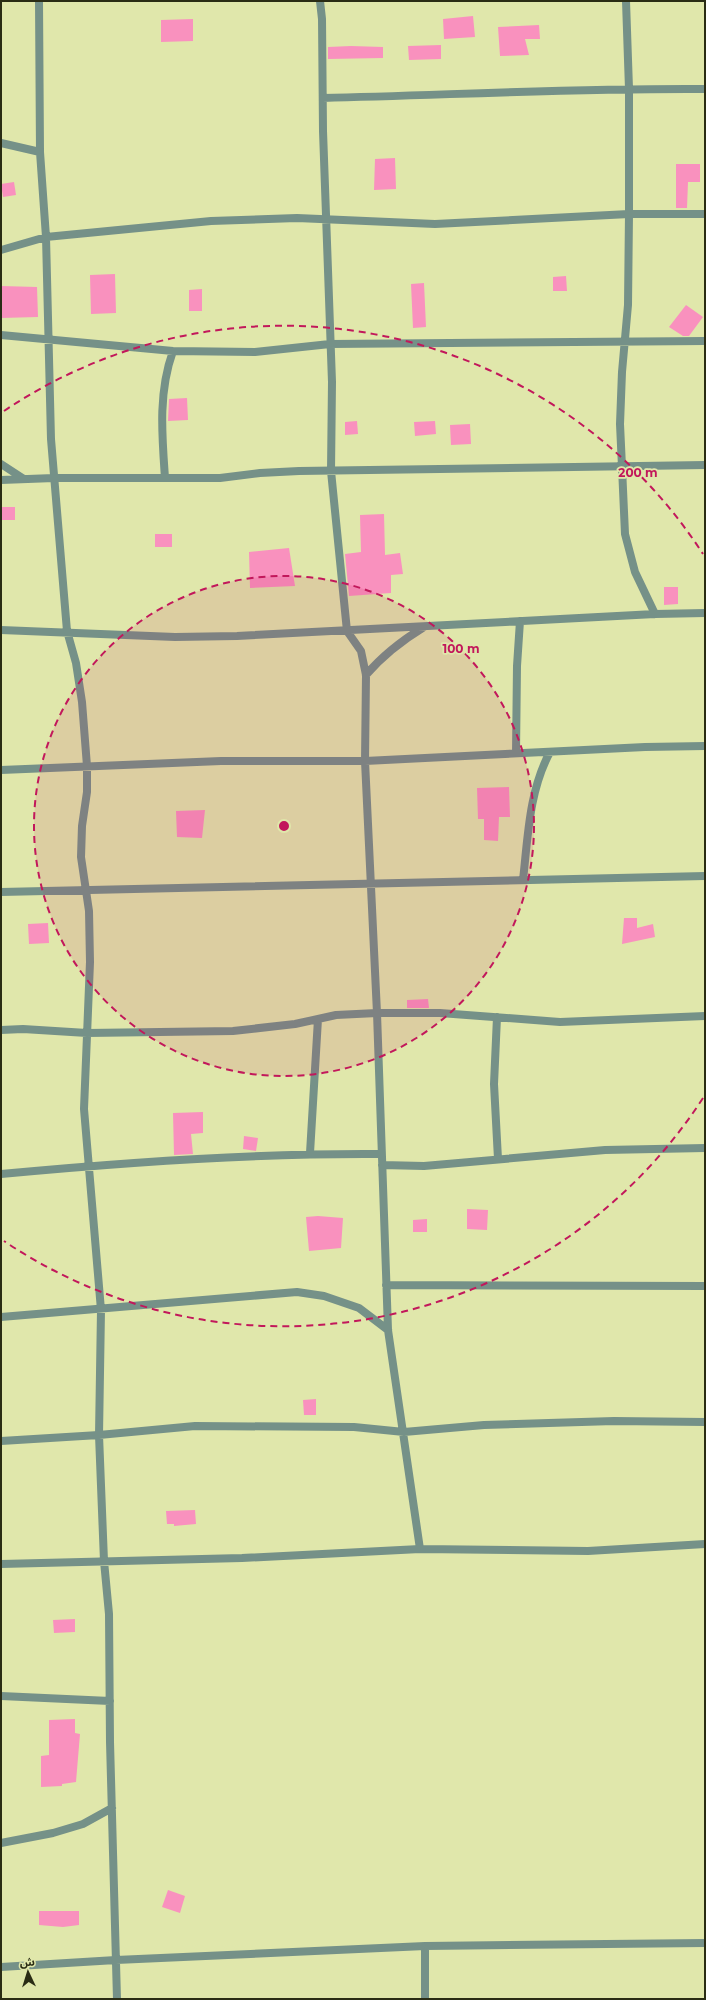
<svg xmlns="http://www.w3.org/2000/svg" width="706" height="2000" font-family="Montserrat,'Noto Sans Arabic',sans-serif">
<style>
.building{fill:#f991be}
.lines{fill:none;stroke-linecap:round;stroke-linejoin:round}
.street{stroke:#759188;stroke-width:8}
.ring{fill:none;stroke:#c2185b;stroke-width:2;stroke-dasharray:7 5}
.centre{fill:#c2185b;stroke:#e0e7ab;stroke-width:2}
.ring-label{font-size:12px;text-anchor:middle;font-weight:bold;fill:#c2185b;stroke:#e0e7ab;stroke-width:3.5;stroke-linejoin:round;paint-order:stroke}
</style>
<rect width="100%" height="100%" fill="#e0e7ab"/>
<!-- building -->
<path class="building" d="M473 16 475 37 444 39 443 19Z
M193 19V41L161 42V20Z
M539 25 540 39H525L529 55 500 56 498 27Z
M441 45V59L409 60 408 46Z
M351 46 383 47V58L328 59V47Z
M395 158 396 189 374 190 375 159Z
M676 164H700V182H688L687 208H676Z
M14 182 16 195 3 197 1 184Z
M115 274 116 313 91 314 90 275Z
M566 276 567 291H553V277Z
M424 283 426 327 413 328 411 284Z
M1 286 37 287 38 317 1 318Z
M202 289V311H189V290Z
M686 305 703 317 689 336H683L669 327Z
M187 398 188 420 168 421 169 399Z
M357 421 358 434 345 435V422Z
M435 421 436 434 415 436 414 422Z
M470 424 471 444 451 445 450 425Z
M1 507H15V520H1Z
M384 514 385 555 400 553 403 574 391 575V593L349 596 345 554 361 552 360 515Z
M155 534H172V547H155Z
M289 548 295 586 250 588 249 552Z
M664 587H678V604L664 605Z
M509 787 510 817H499L498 841 484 840V819H478L477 788Z
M205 810 202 838 177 837 176 811Z
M624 918H637V928L653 924 655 937 622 944Z
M48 923 49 943 29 944 28 924Z
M428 999 429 1008H407V1000Z
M203 1112V1133L191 1134 193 1154 174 1155 173 1113Z
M244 1136 258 1138 256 1151 243 1149Z
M467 1209 488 1210 487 1230 467 1229Z
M318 1216 343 1218 341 1248 309 1251 306 1217Z
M427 1219V1232H413V1220Z
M316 1399V1415H304L303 1400Z
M195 1510 196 1524 174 1526V1524H167L166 1511Z
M75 1619V1632L54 1633 53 1620Z
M75 1719V1733L80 1734 76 1782 62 1784V1786L41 1787V1756L49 1755V1720Z
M168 1890 185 1896 180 1913 162 1907Z
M39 1911H79V1925L63 1927 39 1925Z"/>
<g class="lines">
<!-- street -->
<path class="street" d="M39 1 40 152 46 237 51 439 67 631 76 663 82 702 87 766V792L82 826 81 857 89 911 90 962 84 1109 101 1310 99 1435 104 1561 109 1614 110 1742 117 1999
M320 1 322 19 323 131 332 382 331 471 347 631 361 651 366 675 365 761 377 1013 388 1330 420 1549
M626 1 629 89V214L628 305 622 372 620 424 622 467 625 534 635 572 655 614
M323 98C450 95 578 88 705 89
M1 143 40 152
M1 250 46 237 211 221 297 218 435 224 629 214H705
M1 335 173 351 255 352 330 344 705 341
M1 464 24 479
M165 478C162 435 158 393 173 351
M1 480 54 478H220L260 473 299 471 705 465
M1 630 175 637 237 636 655 614 705 613
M366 675C383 655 401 641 424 627
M516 753 517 666 520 621
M1 770 221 761H365L645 747 705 746
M523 880C528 836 529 791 550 752
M1 892 705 876
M497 1017 494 1084 498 1159
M1 1030 23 1029 87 1033 233 1031 295 1024 336 1015 377 1013H440L560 1022 705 1016
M310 1153 318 1019
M382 1165 424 1166 605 1150 705 1148
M1 1174C127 1162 254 1153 381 1154
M386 1285 705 1286
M1 1317 297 1292 324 1296 359 1308 388 1330
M1 1441 99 1435 195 1426 354 1427 404 1432 484 1425 614 1421 705 1422
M1 1564 242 1558 420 1549 588 1551 705 1544
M1 1696 110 1701
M1 1843 53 1833 83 1824 112 1808
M1 1967 116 1960 425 1946 705 1943
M425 1999V1946"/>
</g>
<!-- distance rings -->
<circle cx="284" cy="826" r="250" fill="#c2185b" fill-opacity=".12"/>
<g class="ring">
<circle cx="284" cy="826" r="250"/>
<path d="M703 1098A500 500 0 0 1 4 1241M4 411A500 500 0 0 1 703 554"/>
</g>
<circle cx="284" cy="826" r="6" class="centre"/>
<g class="ring-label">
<text x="638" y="477">200 m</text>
<text x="461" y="653">100 m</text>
</g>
<!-- border -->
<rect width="706" height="2000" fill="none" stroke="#2a2c14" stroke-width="4"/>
<!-- north arrow -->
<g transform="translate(28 1972) rotate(356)" stroke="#e0e7ab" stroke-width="3" paint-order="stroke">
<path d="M0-3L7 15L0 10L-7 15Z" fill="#2a2c14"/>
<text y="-6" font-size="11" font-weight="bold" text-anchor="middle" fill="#2a2c14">ش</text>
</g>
</svg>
